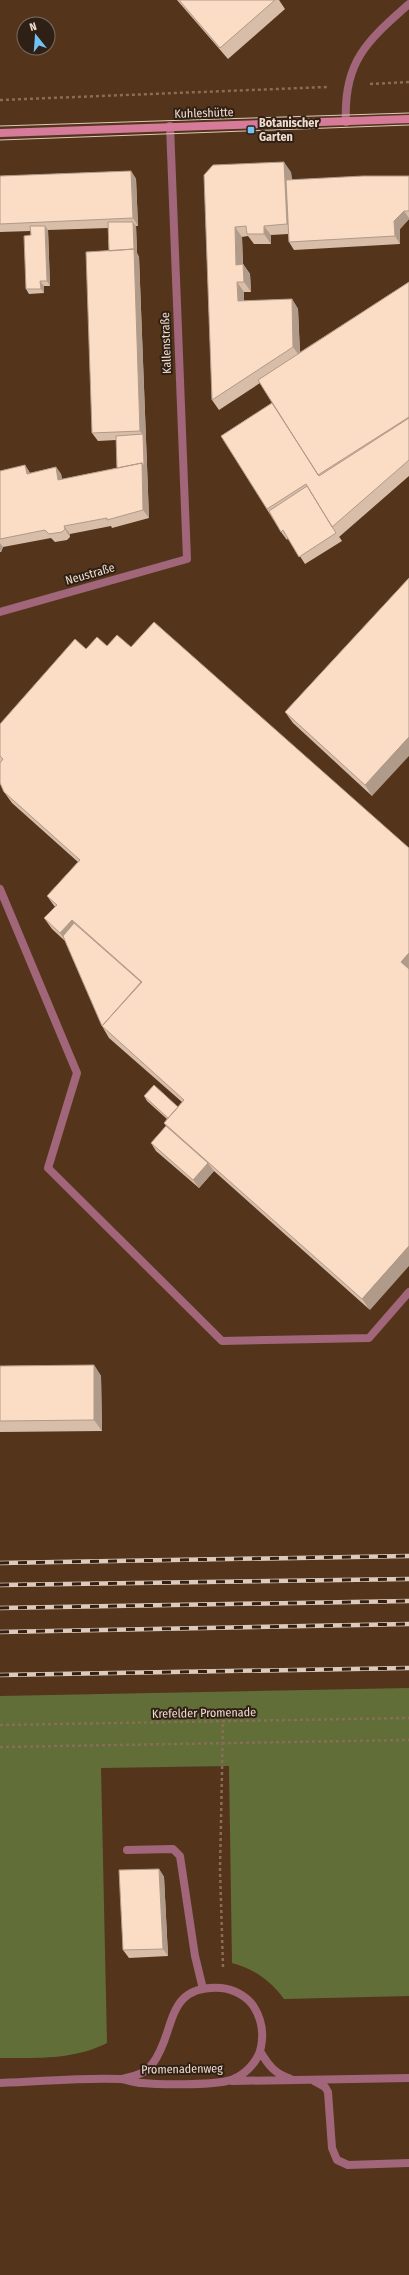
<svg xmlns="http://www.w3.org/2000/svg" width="409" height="2275" font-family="'Fira Sans Condensed',sans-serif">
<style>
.green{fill:#626e37}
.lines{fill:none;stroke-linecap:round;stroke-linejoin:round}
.path{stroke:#886d57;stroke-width:2.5;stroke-dasharray:3 3;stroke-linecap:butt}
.lane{stroke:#a16679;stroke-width:8}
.street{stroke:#a16679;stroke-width:8}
.secondary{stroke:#d77b9b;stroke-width:8}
.tram{stroke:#dec9ba;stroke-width:1}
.rail-casing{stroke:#dec9ba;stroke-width:4.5}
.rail{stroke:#2f2015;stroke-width:3;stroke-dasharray:9;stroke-linecap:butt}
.wall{fill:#d8bda9}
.shaded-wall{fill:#b09a89}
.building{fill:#fbdcc4;stroke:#b09a89}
.poi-dot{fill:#71c1f5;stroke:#2f2015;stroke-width:1.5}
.labels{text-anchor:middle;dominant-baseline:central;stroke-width:4;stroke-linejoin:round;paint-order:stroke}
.street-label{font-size:12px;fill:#f0dcce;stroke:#2f2015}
.poi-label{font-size:12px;font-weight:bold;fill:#f0dcce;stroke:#2f2015;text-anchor:start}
</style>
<rect width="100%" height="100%" fill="#54351b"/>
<!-- green -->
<path class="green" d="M409 1688V1996L284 1999C270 1980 254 1969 232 1963L229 1766 101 1768 107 2043C74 2060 36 2058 0 2058V1696Z"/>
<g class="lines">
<!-- path -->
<path class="path" d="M370 84 409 82
M0 100 327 87
M0 1725 409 1718
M0 1747 409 1740
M223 1967 220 1870 223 1722"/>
<!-- lane -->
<path class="lane" d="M0 889 77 1073 48 1168 222 1341 369 1338 409 1292
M127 1850 173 1849 180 1856 195 1956 203 1989
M260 2051C268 2065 275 2074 291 2079
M232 2081 409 2078
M314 2081 325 2087 328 2092 332 2148 337 2160 348 2165 409 2163
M0 2083C40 2082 81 2077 121 2079 128 2080 135 2083 142 2083 161 2085 209 2085 227 2081 242 2078 258 2063 261 2047 264 2032 262 2020 254 2007 247 1996 233 1989 221 1988 164 1984 176 2033 153 2063 146 2074 134 2076 122 2079"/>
<!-- street -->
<path class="street" d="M346 122C343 62 367 41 409 4
M0 612 187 559 170 126"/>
<!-- secondary -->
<path class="secondary" d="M0 133 409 119"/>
<!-- tram -->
<path class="tram" d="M0 126 409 113
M0 140 409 125"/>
<defs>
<path id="rail" d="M0 1563 409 1556
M0 1585 409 1579
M0 1608 409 1601
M0 1632 409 1624
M0 1675 409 1668"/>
</defs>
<!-- rail casing -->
<use href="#rail" class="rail-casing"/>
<!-- rail -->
<use href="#rail" class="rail"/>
</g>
<!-- wall -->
<path class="wall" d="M177 0H279L285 9 228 59Z
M131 171 136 179 138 226H136L137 253 139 257 149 518 112 528 111 526 70 534V537L67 540 55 542 51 538 3 547 1 552H0V471L25 465 30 473 56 467 61 474 62 479 117 468 116 440 98 441 92 433 109 251 108 228 48 230 50 286H44V293L29 294 26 289 31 231 0 232V176Z
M291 172 292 180 409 176V219L400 229V244L294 250 289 242 288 234 271 235V244H254L248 236 242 237 243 264 250 274 251 292H244V301L292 299 298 309 300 352 409 282V476L339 537 338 535 342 541 305 564 288 538 287 540 281 532 221 436 272 403 260 383 219 410 212 400 204 175Z
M409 578 372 796 293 723 285 712Z
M0 724 370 1310 214 1171 199 1188 156 1151 151 1143 166 1126 164 1123 167 1119 147 1101 144 1096 178 1107 182 1102 109 1038 102 1026 65 941 52 929 44 918 55 907 47 896 78 862 12 803 4 792 0 783Z
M94 1365 101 1376 102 1431 0 1432V1366Z
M159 1869 164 1877 168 1956 129 1958 123 1950Z"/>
<!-- shaded-wall -->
<path class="shaded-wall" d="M284 162 291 172 294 234 287 224Z
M131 171 136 179 138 226 133 218Z
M404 211 409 218V219L400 229V244L395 236 394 221Z
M133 222 136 226 137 253 139 257 146 439 140 431Z
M45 226 48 230 50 286 47 281Z
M264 226 271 235V244L264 234Z
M235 227 242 237 243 275 236 265Z
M243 264 250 274 251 292 244 282Z
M40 281 44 286V293L41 289Z
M237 282 244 292V311L238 301Z
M292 299 298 309 300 357 293 347Z
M143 434 146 439 149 518 143 510 142 463Z
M25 465 30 473 27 474Z
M56 467 61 474 64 488 58 480Z
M64 526 70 534V537L65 529Z
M0 543 3 547 1 552 0 551Z
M409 737V756L372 796 365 785Z
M72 920 80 931 68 944 60 933Z
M409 953V972L401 962Z
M208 1163 214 1171 199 1188 193 1180Z
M409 1246V1266L370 1310 362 1299Z
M94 1365 101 1376 102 1431 94 1420Z
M159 1869 164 1877 168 1956 163 1949Z"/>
<!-- building -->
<path class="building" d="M179 0H275L220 48Z
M284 162 287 224 264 226V234H247L246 226 235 227 236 265 243 264 244 282H237L238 301 292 299 293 347 212 400 204 175 213 165Z
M131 171 133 218 0 224V176Z
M363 176H409V211H404L394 221 395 236 289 242 286 180Z
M108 222H133L134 249 109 251Z
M30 226H45L47 281H40L41 289H26L24 236 31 235Z
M134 249 140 431 92 433 86 252Z
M409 282V417L318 475 258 380Z
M272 403 319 476 409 418V460L332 527 306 484 267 509 221 436Z
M143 434 144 466 142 463 117 468 116 436Z
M142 463 143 510 107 520V518L64 526 65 529 62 532 49 534 45 530 0 539V471L25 465 27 474 56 467 58 480Z
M307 486 336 533 299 557 283 530 281 532 269 511Z
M409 578V737L365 785 285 712Z
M154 622 409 848V953L401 962 409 969V1246L362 1299 164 1123 184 1100 102 1026 142 982 72 920 60 933 44 918 57 905 47 896 80 860 4 792 0 783V763L3 759 0 756V724L75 639 86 649 97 637 107 646 117 635 131 647Z
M74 923 141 982 102 1026 63 936Z
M154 1085 178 1107 168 1118 144 1096Z
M166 1126 208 1163 193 1180 151 1143Z
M94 1365V1420L0 1421V1366Z
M159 1869 163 1949 123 1950 119 1870Z"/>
<!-- markers -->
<rect class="poi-dot" x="247" y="126" width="8" height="8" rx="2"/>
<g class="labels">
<!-- street labels -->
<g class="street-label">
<text transform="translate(204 113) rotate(-2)">Kuhleshütte</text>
<text transform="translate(166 343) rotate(-92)">Kallenstraße</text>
<text transform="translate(90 574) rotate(-16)">Neustraße</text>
<text transform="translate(204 1713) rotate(-1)">Krefelder Promenade</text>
<text transform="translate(182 2069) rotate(-1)">Promenadenweg</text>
</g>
<!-- poi labels -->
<g class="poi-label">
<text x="259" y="123">Botanischer<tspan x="259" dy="14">Garten</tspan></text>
</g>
</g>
<!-- north arrow -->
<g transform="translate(36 36) rotate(343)"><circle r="19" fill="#2f2015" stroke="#7c6b5f"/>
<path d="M0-3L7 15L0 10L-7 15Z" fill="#71c1f5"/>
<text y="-6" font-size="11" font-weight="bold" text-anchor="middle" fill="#f0dcce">N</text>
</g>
</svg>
